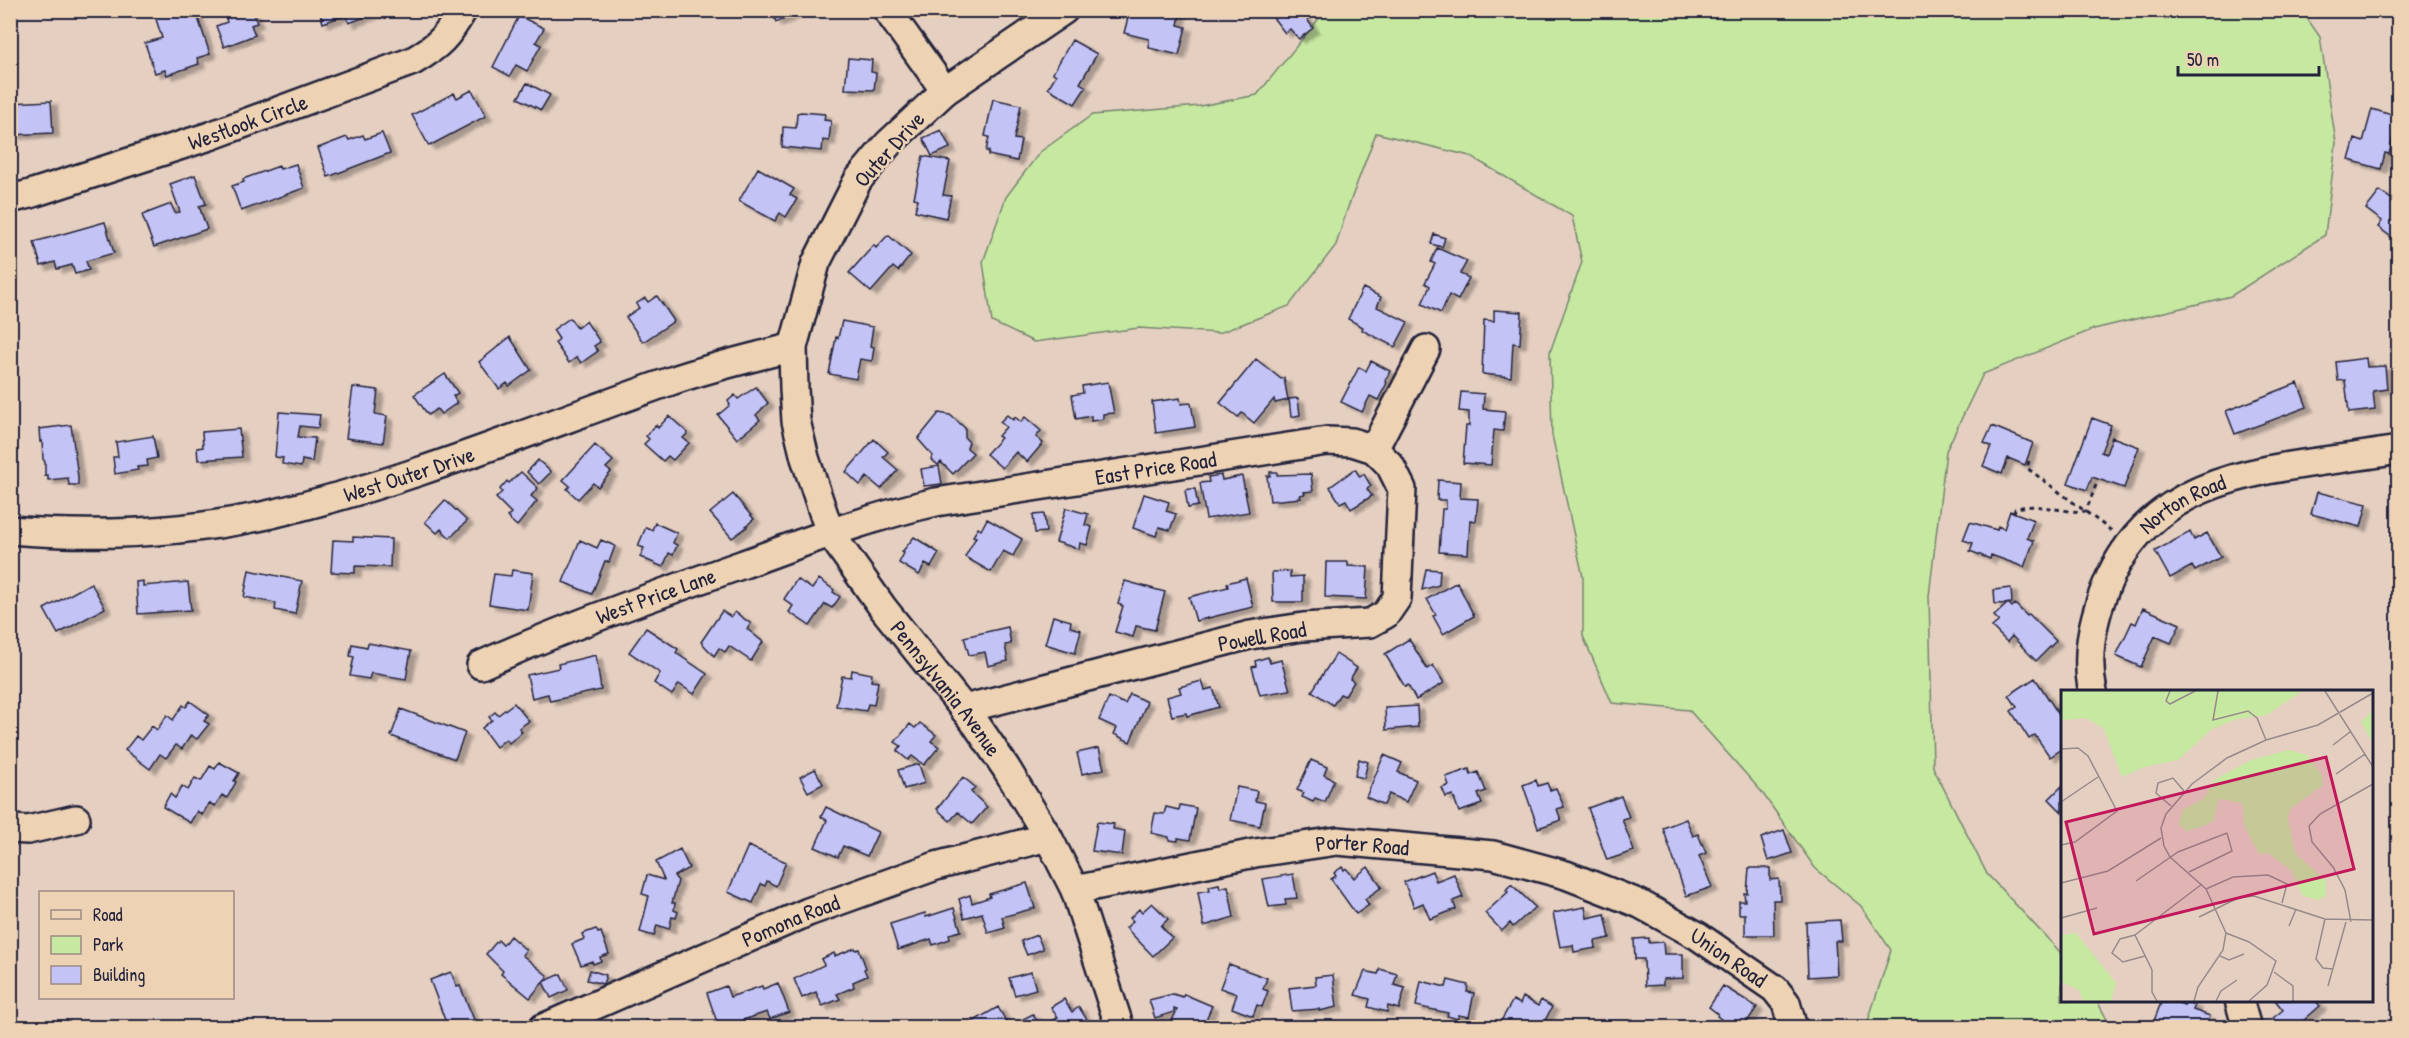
<svg xmlns="http://www.w3.org/2000/svg" width="2409" height="1038" font-family="'Patrick Hand',sans-serif">
<style>
.green{fill:#c7e8a1;stroke:#74856e;stroke-width:1.5}
.building{fill:#c4c3f5;stroke:#22223b;stroke-width:1.5;filter:url(#shadow)}
.lines{fill:none;stroke-linecap:round;stroke-linejoin:round}
.minor-casing{stroke:#22223b;stroke-width:32}
.path{stroke:#22223b;stroke-width:3;stroke-dasharray:4.5 4.5;stroke-linecap:butt}
.minor{stroke:#edd2b4;stroke-width:27}
.labels{text-anchor:middle;dominant-baseline:central;stroke-width:5;stroke-linejoin:round;paint-order:stroke}
.street-label{font-size:22px;fill:#22223b;stroke:#edd2b4}
.inset-road{fill:none;stroke:#978a8b;stroke-width:1.5}
.view{fill:#c2185b;fill-opacity:0.15;stroke:#c2185b;stroke-width:3}
.inset-edge{fill:none;stroke:#22223b;stroke-width:3}
</style>
<defs>
<filter id="shadow"><feDropShadow dx="6" dy="4" stdDeviation="1.5" flood-color="#0004"/></filter>
</defs>
<rect width="100%" height="100%" fill="#e5cfc1"/>
<filter id="ink" filterUnits="userSpaceOnUse"><feTurbulence type="fractalNoise" baseFrequency=".0167" numOctaves="2"/><feDisplacementMap in="SourceGraphic" scale="12" xChannelSelector="R" yChannelSelector="G"/><feConvolveMatrix kernelMatrix="1 2 1 2 8 2 1 2 1" color-interpolation-filters="sRGB"/></filter>
<g filter="url(#ink)">
<!-- green -->
<path class="green" d="M1325 11H2302L2320 37 2336 143 2325 235 2231 296 2094 329 1983 374 1946 451 1929 596 1933 767 1987 874 2062 954V1000L2097 1001 2111 1027H1866L1891 950 1861 906 1815 868 1761 791 1689 710 1612 703 1583 636V577L1552 435 1550 352 1582 262 1572 216 1470 156 1376 133 1347 210 1336 245 1289 306 1219 333 1139 328 1034 342 992 322 983 262 1006 197 1040 152 1092 115 1200 106 1257 95Z"/>
<!-- building -->
<path class="building" d="M171 10H184L186 16 196 12 210 54 197 58 199 64 167 75 165 70 155 73 145 43 162 38 155 16Z
M223 10H252L257 23 251 25 255 35 224 47 216 26 227 22Z
M319 10H384L349 23 346 15 323 23Z
M772 10H796L797 13 776 22Z
M1130 10H1181L1178 25 1186 27 1179 55 1149 48V39L1124 33Z
M1277 10H1301L1313 28 1299 39 1290 29 1285 33 1271 15Z
M519 16 544 28 536 42 541 45 527 71 516 65 510 76 493 67Z
M1072 40 1097 54 1080 83 1086 87 1075 104 1048 88 1056 75 1053 73Z
M848 58 872 60 871 72 876 73 874 90 845 89Z
M527 83 550 95 541 110 518 98Z
M472 90 486 116 429 146 412 115 454 93 457 98Z
M993 99 1021 105 1014 139 1021 140 1017 161 988 155 989 151H986L989 137 985 136Z
M51 101 53 133 10 135V103Z
M2372 109 2398 117 2389 154 2385 153 2381 169 2349 160 2355 139 2363 142Z
M801 112 825 114 824 120 831 121 829 141 823 140 822 151 782 147 783 127 796 128 797 113Z
M941 130 950 148 932 156 923 138Z
M382 133 390 153 328 177 318 148 347 137 349 140 363 135 365 139Z
M923 156 950 161 943 195 951 196 946 218 915 211 918 199 914 198Z
M296 164 304 188 241 211 232 186 244 182 243 179 279 166 280 169Z
M758 168 794 189 790 195 797 199 786 217 780 213 775 221 739 201Z
M195 175 206 204 199 206 207 229 154 247 142 215 171 204 175 213 180 212 170 184Z
M2380 191 2398 204V234L2394 239 2378 227 2382 221 2366 209Z
M105 222 114 253 86 261 89 270 75 274 72 265 57 269 55 262 41 266 34 242Z
M1434 234 1445 238 1442 247 1431 244Z
M888 235 911 255 898 271 893 267 871 292 849 273 874 245 876 248Z
M1437 248 1467 261 1460 274 1469 278 1458 300 1449 295 1441 313 1422 304 1430 286 1425 283 1435 264 1431 262Z
M1363 288 1381 297 1377 307 1408 322 1395 347 1362 330 1363 327 1348 319Z
M657 296 674 321 643 342 626 317 639 308 636 304 645 298 648 302Z
M1494 310 1522 312 1520 344 1513 343 1511 377 1482 374 1484 320 1494 321Z
M570 318 577 328 586 321 600 342 594 346 598 351 581 363 577 357 569 363 555 343 559 339 553 330Z
M842 321 873 327 870 346 874 347 872 361 860 359 856 379 829 374 836 337 838 338Z
M510 337 531 370 509 386 507 383 499 389 479 362Z
M2366 358 2367 367 2385 366 2387 389 2373 391 2375 410 2349 413 2345 380 2338 381 2336 362Z
M1256 359 1281 379 1284 378 1288 400 1275 403 1274 399 1254 423 1242 413 1238 417 1220 403Z
M1371 361 1390 371 1385 381 1387 383 1378 400 1370 396 1362 412 1341 402 1359 367 1366 371Z
M445 374 458 393 453 396 457 403 441 414 437 409 428 415 414 395Z
M1108 382 1114 413 1103 414V419L1091 421V416L1076 419 1072 395 1083 393 1082 386Z
M2298 383 2307 407 2235 434 2226 411Z
M353 387 378 390 375 414 387 416 383 443 346 438Z
M756 387 768 403 756 415 760 420 737 439 718 415 730 405 728 401 735 395 738 399Z
M1461 392 1484 394 1483 409 1505 411 1503 431 1494 430 1491 465 1463 463 1466 426H1469V412L1459 411Z
M1180 398 1181 404 1191 403 1195 427 1156 433 1152 402Z
M1298 398 1300 415 1291 417 1289 399Z
M279 412 320 415 318 428 300 426 298 437 315 438 312 462 302 460 301 467 282 464 283 458 275 457Z
M939 413 950 415 965 428V438L969 442 967 448 973 453 953 474 941 462 938 465 931 459 933 456 918 439Z
M1007 415 1013 420 1015 417 1021 422 1025 417 1041 431 1036 437 1043 443 1027 462 1016 452 1002 468 986 454 1001 438 998 436 1006 427 1000 422Z
M669 416 688 433 683 438 689 443 673 460 668 456 663 461 644 444 649 439 646 436 656 425 658 428Z
M2092 418 2111 425 2101 452 2106 454 2112 437 2139 447 2124 488 2092 477 2087 490 2068 483Z
M71 425 78 477V485H69L68 478 48 480V475L45 476V462L43 459 42 441 40 442 39 429Z
M1992 426 2033 443 2025 465 2008 458 2002 474 1983 466 1991 446 1984 443Z
M239 429 242 457 198 460 197 448 203 447 202 432Z
M153 436 157 458 147 460 148 466 137 467 138 470 115 474 113 457H118L116 442Z
M874 439 888 452 883 457 898 470 881 489 867 477 860 485 846 472Z
M595 445 613 461 606 468 611 472 598 487 593 483 578 499 567 489 570 486 563 480Z
M538 460 551 472 539 484 527 472Z
M939 466 942 484 924 486 921 469Z
M1355 469 1360 477 1364 474 1371 486 1367 489 1372 496 1351 509 1346 500 1340 503 1330 487Z
M521 472 538 488 531 496 537 501 517 526 507 517 511 513 496 498 502 492 500 489 507 481 509 483Z
M1270 472H1277V475L1311 474 1313 491 1304 492 1305 494 1300 495 1301 498 1270 501 1267 476H1270Z
M1221 475 1222 480 1242 476 1249 512 1206 519 1200 483 1209 482 1208 477Z
M1438 480 1461 482 1460 498 1478 499 1476 521 1470 520 1468 554 1439 552 1442 509H1446V500H1437Z
M1190 489H1195L1198 506 1188 508 1185 490Z
M2317 492 2367 504 2361 527 2311 514Z
M733 494 754 519 746 526 747 527 732 538 710 513Z
M1144 494 1169 502 1166 511 1176 514 1170 530 1159 527 1156 536 1133 528Z
M445 500 467 521 450 538 441 529 437 533 425 522Z
M1066 508 1088 514 1085 525 1092 527 1087 545 1080 543 1079 549 1056 542Z
M2010 511 2034 520 2027 538 2034 541 2024 567 1991 555 1990 559 1970 551 1973 543 1963 540 1970 522 1997 530 1998 526 2004 529Z
M1044 514 1046 532 1035 533 1033 515Z
M987 519 1022 539 1013 556 1003 551 991 572 965 557 976 537 973 536 978 528 981 530Z
M655 523 677 533 673 543 677 545 673 555 669 553 663 567 640 557 644 548 638 546 646 527 652 530Z
M2190 532 2194 540 2207 533 2221 557 2195 571 2192 566 2170 578 2155 551Z
M353 537 391 539 390 567 355 566V573L331 572 333 540 353 541Z
M914 537 939 553 931 567 925 564 919 575 899 563 904 553 902 552Z
M580 540 597 548 601 540 615 546 609 562 605 561 592 594 563 582Z
M1326 562H1348V566L1368 567 1366 599 1325 597Z
M1426 569 1440 570 1439 585 1422 590Z
M249 570 302 581 295 614 275 610 276 603 244 597Z
M512 570 533 573 528 610 489 604 494 574 511 576Z
M1290 571V577L1303 576V602H1273L1272 572Z
M1246 578 1253 607 1196 621 1189 597 1228 587 1227 583Z
M797 579 812 589 819 579 834 590 833 592 840 597 832 608 825 604 810 626 789 612 793 606 784 599Z
M143 581V586L188 582 191 610 138 614 136 582Z
M1125 581 1165 592 1155 630 1136 626 1133 637 1115 632 1123 606 1118 604Z
M1457 582 1474 616 1443 634 1433 616 1436 615 1427 599Z
M91 583 105 608 58 634 44 609Z
M2011 588 2012 603 1995 604 1994 590Z
M2008 603 2012 607 2015 604 2027 616 2029 614 2056 641 2036 661 2012 636 2007 642 1992 627 1999 621 1994 616Z
M2143 608 2180 624 2171 643 2155 636 2141 667 2116 656 2132 622 2136 624Z
M722 611 731 617 735 612 751 624 747 629 763 642 751 661 729 646 725 652 719 648 714 656 701 642Z
M1053 616 1071 621 1070 627 1081 630 1075 653 1045 644Z
M1008 627 1011 644 1005 645 1008 661 988 666 985 652 969 655 964 637Z
M646 628 678 649 676 653 707 674 694 694 679 684 672 695 654 683 660 673 629 652Z
M1409 639 1427 669 1433 665 1444 683 1416 700 1408 685 1405 687 1385 654Z
M368 643 411 651 406 679 371 673 369 679 350 676 354 657 350 656 352 644 367 647Z
M1336 654 1357 668 1350 679 1354 682 1345 696 1340 694 1333 705 1312 691Z
M596 655 601 690 550 701 548 694 532 698 527 675 559 668 558 664Z
M1268 657 1270 663 1281 660 1290 690 1260 695 1252 667 1256 666 1255 661Z
M852 670 872 674 871 681 878 682 874 705 868 704 866 711 836 706 842 676 851 677Z
M2035 678 2061 718 2059 719 2062 724V749L2050 757 2035 735 2029 739 2011 711 2017 707 2009 695Z
M1202 681 1205 690 1213 688 1219 707 1187 716 1186 713 1172 716 1167 697 1181 693 1179 687Z
M1130 694 1147 702 1130 742 1114 734 1117 728 1099 720 1109 697 1125 704Z
M190 701 209 715 204 721 209 724 197 739 191 735 182 749 176 745 166 758 160 754 150 769 125 750 136 736 141 740 152 726 157 730 167 715 173 720 183 705 186 707Z
M514 703 529 721 519 728 522 732 509 743 506 739 496 747 482 728 492 720 489 717 495 712 498 715Z
M1417 706 1418 727 1386 730 1385 708Z
M401 709 465 733 455 759 391 736Z
M920 723 936 735 931 741 939 747 924 765 912 756 908 760 897 751 901 746 895 742 910 724 915 728Z
M1099 748 1104 769 1082 774 1077 753Z
M1384 755 1402 763 1398 772 1416 780 1406 802 1389 794 1384 805 1366 797Z
M1359 759 1368 762 1364 778 1355 776Z
M1311 760 1327 767 1324 775 1334 780 1325 802 1315 798 1313 802 1302 797 1304 793 1297 790Z
M219 762 239 773 234 781 236 782 227 798 222 795 215 806 209 803 202 815 197 811 190 823 163 807 170 794 175 798 182 786 188 790 195 778 201 781 210 766 215 769Z
M919 764 925 783 904 789 898 770Z
M815 769 823 784 808 792 800 777Z
M1469 769 1471 775 1478 772 1486 791 1478 794 1482 804 1459 812 1453 795 1446 797 1442 788 1449 785 1446 777Z
M963 777 975 787 971 792 987 807 972 824 958 812 950 821 937 809Z
M1536 780 1538 786 1547 783 1550 790 1556 788 1564 807 1557 809 1561 820 1538 828 1523 785Z
M2062 786V812L2049 799Z
M1237 787 1257 791 1255 801 1265 803 1260 826 1230 820Z
M1621 796 1629 817 1622 819 1634 851 1607 860 1588 808Z
M1180 805 1196 808 1190 840 1178 838V841L1169 840V837L1151 833 1155 813 1164 814 1166 807 1179 810Z
M826 807 878 832 867 856 843 846 838 857 815 847 827 820 821 817Z
M1686 819 1693 836 1698 834 1706 853 1699 856 1712 887 1686 896 1663 828Z
M1097 822 1114 824 1113 829 1125 831 1122 855 1092 851Z
M1784 830 1792 853 1768 861 1761 838Z
M748 846 786 862 776 886 767 881 765 886 761 884 753 903 728 892Z
M680 849 689 868 674 876 678 881 672 903H675L674 910 678 912 676 918 672 917 669 929 657 925 654 936 640 932 649 896 642 894 647 875 664 880 656 862Z
M1342 867 1344 870 1346 868 1354 878 1368 867 1382 887 1365 899 1369 905 1356 914 1331 879 1336 876 1334 873Z
M1749 868H1770V880L1779 879 1780 900H1773L1774 935H1745V914H1739V901H1745L1744 893H1747Z
M1432 871 1436 881 1454 874 1463 897 1453 901 1456 909 1430 919 1423 903 1414 907 1404 882Z
M1293 874 1297 898 1285 899 1286 905 1269 907 1263 879Z
M1027 883 1035 908 1002 917 1005 928 988 933 982 913 964 918 959 899 970 895 972 903 990 897 989 894Z
M1219 884 1220 888 1228 886 1234 917 1204 926 1198 892 1210 890 1209 886Z
M1511 884 1535 907 1513 927 1510 923 1502 931 1485 913 1508 892 1506 890Z
M1152 903 1168 919 1161 926 1172 938 1153 956 1126 928 1133 921 1130 918 1139 909 1142 912Z
M1585 907 1587 918 1605 914 1610 938 1595 941 1596 948 1574 952 1573 945 1560 947 1553 913Z
M954 908 961 931 949 934 950 939 933 945 931 939 898 950 890 924 925 913 926 917Z
M1840 920 1842 941H1835L1837 975 1808 977 1806 922Z
M596 929 598 933 601 932 609 954 600 957 601 961 593 964 592 961 581 965 572 944 584 939 582 934Z
M1037 935 1043 949 1027 955 1021 941Z
M510 936 526 950 522 955 548 976 530 998 501 974 503 971 486 954 498 940 503 945Z
M1649 938V943L1663 942 1664 954H1683V978L1663 979V985L1645 986 1644 959H1635L1634 939Z
M855 948 856 950 859 949 866 968 864 969 867 976 853 982 854 987 837 994 840 999 822 1006 816 992 802 998 794 979 824 965 821 959 834 953 835 956Z
M1229 964 1267 978 1263 989 1268 991 1262 1007 1257 1005 1253 1016 1232 1008 1237 994 1220 988Z
M1380 969 1397 974 1394 985 1405 988 1399 1009 1388 1006 1387 1012 1368 1007 1370 999 1355 995 1365 971 1378 974Z
M590 970 606 975 603 984 587 980Z
M451 972 457 987 460 986 475 1022 460 1028H448L430 980Z
M1031 972 1036 989 1015 995 1009 978Z
M561 974 568 990 551 998 543 982Z
M1333 975 1337 1007 1319 1011V1009L1292 1011 1289 988 1316 985 1315 977Z
M1448 980 1468 985 1467 992 1474 993 1469 1017 1458 1015V1019L1447 1016 1448 1013 1416 1006 1421 981 1446 987Z
M778 983 789 1012 770 1019 767 1012 719 1028 707 993 726 986 730 997 762 986 763 989Z
M1723 986 1757 1007 1743 1028H1733L1717 1016 1718 1014 1709 1007Z
M1173 994 1183 997 1184 994 1212 1006 1203 1026 1197 1023 1195 1028H1185L1172 1021 1177 1010 1174 1009V1012L1155 1018 1149 1000Z
M1523 997 1538 1006 1541 1000 1552 1007 1541 1028H1513L1501 1021 1513 1000 1520 1004Z
M1064 999 1072 1012 1079 1007 1091 1026 1044 1028 1058 1017 1051 1007Z
M2162 1000H2171L2184 1005 2186 1002 2195 1005 2193 1010 2210 1016 2206 1028H2171L2154 1021Z
M2275 1000H2315L2320 1006 2295 1028H2281L2273 1018 2283 1010Z
M998 1007 1007 1023 1004 1025 1005 1028H962Z
M1033 1014 1038 1023 1028 1028 1023 1019Z
M646 1020 684 1027V1028H645Z"/>
<g class="lines">
<defs>
<g id="minor">
<path d="M887 10 945 91"/>
<path id="s1" d="M1064 10 945 91 888 144 858 180 816 263 793 347 794 389 796 421 805 458 830 533 883 608 976 724 1006 768 1048 837 1075 890 1120 1028"/>
<path id="s2" d="M10 199 30 194 210 136 413 61C440 45 447 37 463 10"/>
<path d="M1374 449 1426 349"/>
<path id="s3" d="M10 530C95 537 184 533 267 515 406 483 537 428 671 381 711 367 752 358 793 347"/>
<path id="s4" d="M481 665C566 627 653 596 741 565 805 542 869 517 936 502L1327 441 1352 442 1374 449 1390 465 1402 489 1397 598 1386 614 1370 623 1303 627 1250 635 964 709"/>
<path id="s5" d="M2093 692C2085 656 2092 622 2105 589 2154 463 2288 470 2398 450"/>
<path d="M10 829 28 830 76 819"/>
<path id="s6" d="M1075 890 1255 853 1337 841 1493 855 1566 875 1640 904 1698 936 1775 989 1786 1003 1793 1028"/>
<path d="M2239 1000 2247 1028"/>
<path id="s7" d="M543 1028 808 912 936 866 1048 837"/>
</g>
</defs>
<!-- minor casing -->
<use href="#minor" class="minor-casing"/>
<!-- path -->
<path class="path" d="M2029 461 2027 468 2113 532
M2014 513 2015 509C2038 501 2062 514 2086 511L2096 485"/>
<!-- minor -->
<use href="#minor" class="minor"/>
</g>
</g>
<g class="labels">
<!-- street labels -->
<g class="street-label">
<text stroke="none"><textPath href="#s2" startOffset="250">Westlook Circle</textPath></text>
<text transform="translate(889 149) rotate(-48)">Outer Drive</text>
<text stroke="none"><textPath href="#s4" startOffset="706">East Price Road</textPath></text>
<text stroke="none"><textPath href="#s3" startOffset="406">West Outer Drive</textPath></text>
<text stroke="none"><textPath href="#s5" startOffset="224">Norton Road</textPath></text>
<text stroke="none"><textPath href="#s4" startOffset="188">West Price Lane</textPath></text>
<text transform="translate(1262 636) rotate(-10)">Powell Road</text>
<text stroke="none"><textPath href="#s1" startOffset="834">Pennsylvania Avenue</textPath></text>
<text stroke="none"><textPath href="#s6" startOffset="292">Porter Road</textPath></text>
<text stroke="none"><textPath href="#s7" startOffset="270">Pomona Road</textPath></text>
<text stroke="none"><textPath href="#s6" startOffset="682">Union Road</textPath></text>
</g>
</g>
<!-- overview -->
<g transform="translate(2061 690)">
<rect width="312" height="312" fill="#e5cfc1"/>
<path d="M0 1H241L206 25 176 29 151 39 117 70 83 77 61 87 43 39 25 28 0 30ZM312 20V53L300 32ZM228 60 246 65 261 85 262 95 229 119 227 128 234 163 265 191V205L258 210 242 206 230 180 207 163 198 164 184 137 181 113 158 109 153 130 146 135 126 141 118 134 122 120 143 108 155 89 190 70ZM15 243 55 293 50 311H22L18 300 0 292V245Z" fill="#c7e8a1"/>
<path class="inset-road" d="M109 1 105 11 109 14 134 1M157 1 152 30 187 21 196 28 205 50M264 1 312 77M272 55 289 42M0 59 17 58 27 66 56 121 14 152 0 155M275 84 304 64M0 112 37 87M110 116 95 103 97 93 112 88 123 101M10 154 18 189M128 182 171 161 166 143M75 191 117 162 166 143M0 193 47 181 100 148M145 199 172 187 207 185 226 194 221 213M138 227 177 208 193 206 264 229 312 230M0 228 36 218M264 229 255 269 262 278 272 279M290 232 284 200 272 177 251 152 248 136 259 124 312 94M228 236 235 219M165 243 188 252 215 271 206 295 188 311M74 245 141 194M74 245 91 280V302L96 311M74 245 59 249 51 263 62 272 84 266M159 266 168 270 183 264M213 282 232 296V311M267 296 285 232M133 311 137 297 162 260 165 243 145 199 109 167 103 156 100 138 105 124 131 94 166 68 205 50 257 35 312 3M155 311 160 301 176 290"/>
<path class="view" d="M265 67 293 179 33 244 5 132Z"/>
<rect width="312" height="312" class="inset-edge"/>
</g>
<!-- margin -->
<rect width="2409" height="1038" fill="none" stroke="#edd2b4" stroke-width="36"/>
<rect x="18" y="18" width="2373" height="1002" fill="none" stroke="#22223b" stroke-width="2" filter="url(#ink)"/>
<!-- legend -->
<rect x="39" y="891" width="195" height="108" fill="#edd2b4" stroke="#9c8c84" stroke-width="1.5"/>
<rect x="51" y="910" width="30" height="9" fill="#edd2b4" stroke="#9c8c84" stroke-width="1.5"/>
<text x="93" y="921" font-size="18" fill="#22223b">Road</text>
<rect x="51" y="936" width="30" height="18" fill="#c7e8a1" stroke="#9c8c84" stroke-width="1.5"/>
<text x="93" y="951" font-size="18" fill="#22223b">Park</text>
<rect x="51" y="966" width="30" height="18" fill="#c4c3f5" stroke="#9c8c84" stroke-width="1.5"/>
<text x="93" y="981" font-size="18" fill="#22223b">Building</text>
<!-- scale -->
<path d="M2178 66v9h141v-9" fill="none" stroke="#22223b" stroke-width="3"/>
<text x="2187" y="66" font-size="18" fill="#22223b" stroke="#edd2b4" stroke-width="4.5" paint-order="stroke">50 m</text>
</svg>
